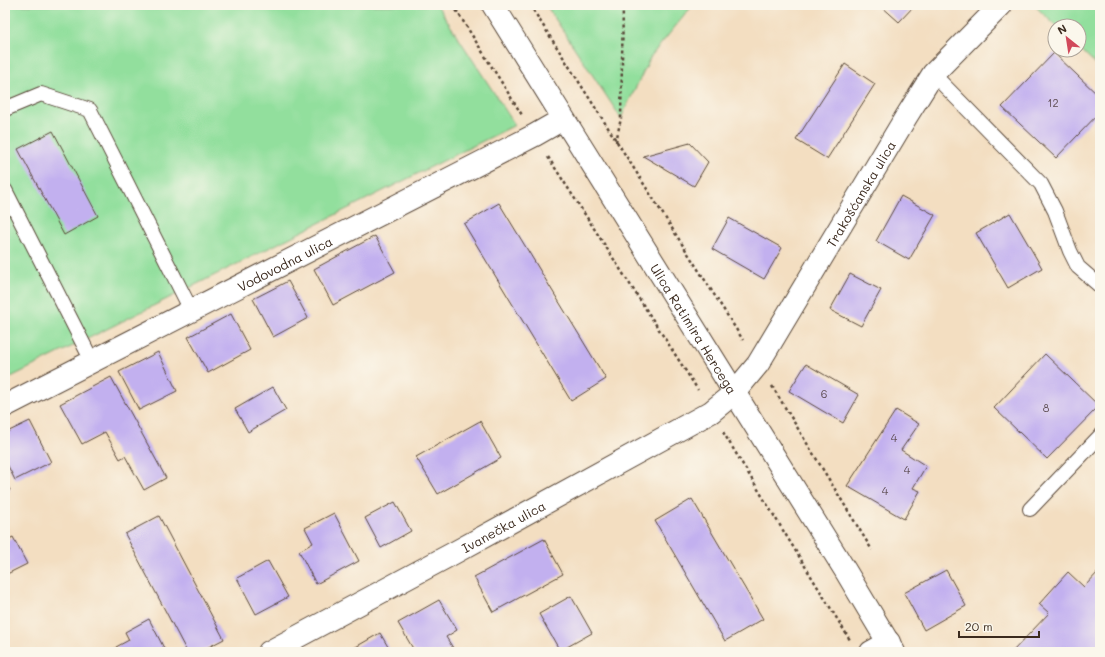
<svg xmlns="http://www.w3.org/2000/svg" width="1105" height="657" font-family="Mali,sans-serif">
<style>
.green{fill:#92df9d;stroke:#66845e}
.building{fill:#c2b0ef}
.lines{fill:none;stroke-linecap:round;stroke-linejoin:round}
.service-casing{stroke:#574536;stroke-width:16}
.minor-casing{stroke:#574536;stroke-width:24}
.secondary-casing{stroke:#574536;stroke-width:24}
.path{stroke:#574536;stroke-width:2.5;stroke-dasharray:3 3;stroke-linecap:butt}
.service{stroke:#fff;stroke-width:14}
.minor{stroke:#fff;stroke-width:22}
.secondary{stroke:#fff;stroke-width:22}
.labels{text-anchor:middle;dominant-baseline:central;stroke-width:4;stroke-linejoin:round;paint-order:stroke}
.number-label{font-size:11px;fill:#5d4c52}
.street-label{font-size:13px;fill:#3b2a1e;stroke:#fbf7ec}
</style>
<rect width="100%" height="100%" fill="#fbf7ec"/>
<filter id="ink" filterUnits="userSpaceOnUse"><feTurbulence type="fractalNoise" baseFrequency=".025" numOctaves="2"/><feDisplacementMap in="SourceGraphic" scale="8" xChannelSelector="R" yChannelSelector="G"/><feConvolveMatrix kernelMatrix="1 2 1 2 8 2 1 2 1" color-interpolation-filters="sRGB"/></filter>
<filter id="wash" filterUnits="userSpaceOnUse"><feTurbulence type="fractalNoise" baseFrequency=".012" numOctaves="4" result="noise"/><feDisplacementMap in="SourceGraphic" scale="16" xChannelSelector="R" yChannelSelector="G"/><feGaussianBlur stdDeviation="0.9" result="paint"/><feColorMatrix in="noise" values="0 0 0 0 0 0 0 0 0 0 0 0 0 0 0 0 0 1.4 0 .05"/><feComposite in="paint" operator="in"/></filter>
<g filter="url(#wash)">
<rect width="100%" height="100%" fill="#f3dec1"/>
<!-- green -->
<path class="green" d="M5 5H437L515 125 5 380Z
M546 5H693L651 56 621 118Z
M1034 5H1100V68L1079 48V26H1056Z"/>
<g id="blocks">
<!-- building -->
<path class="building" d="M880 5H915L899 22Z
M1054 53 1100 97V112L1056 158 1002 107Z
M845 64 875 84 827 159 796 140Z
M53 131 98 216 64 235 18 149Z
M690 143 708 162 694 186 643 156Z
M901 196 935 215 909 260 876 241Z
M499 203 606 379 571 401 464 224Z
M1010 213 1042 268 1008 288 976 233Z
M729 218 782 248 764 279 712 249Z
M375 236 395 272 333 305 314 269Z
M850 274 881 290 861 326 830 310Z
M288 281 308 318 273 337 253 299Z
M231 314 250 350 208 373 188 337Z
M158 352 177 391 139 410 119 372Z
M1045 354 1099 406 1047 459 994 408Z
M806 364 859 395 843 423 789 391Z
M111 377 166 478 144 490 125 456 120 459 105 432 82 444 60 404Z
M273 387 286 410 248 432 235 409Z
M896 410 919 424 901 450 926 466 913 488 920 491 904 519 847 486Z
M30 421 51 462 15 480 5 460V433Z
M480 421 501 458 438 494 416 457Z
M5 481 10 490 5 493Z
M692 499 763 619 725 641 655 521Z
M395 502 411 531 381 548 365 518Z
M334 513 359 561 316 584 299 551 313 543 305 528Z
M159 516 224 639 199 652H187L125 534Z
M13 537 27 564 5 575V541Z
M544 539 563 574 493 612 474 577Z
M268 561 288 597 256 614 237 578Z
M946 570 966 606 924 630 904 593Z
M1100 570V644L1092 652H1012L1049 613 1039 604 1068 572 1084 587Z
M571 596 592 633 560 651 539 614Z
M439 600 457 630 446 637 453 648 445 652H415L398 623Z
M149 619 166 652H118L116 647 129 640 125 632Z
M380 633 391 652H347Z"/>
</g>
</g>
<g filter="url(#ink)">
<use href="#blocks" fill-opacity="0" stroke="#574536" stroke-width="1"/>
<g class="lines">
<defs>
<path id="service" d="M933 74 1041 184 1055 211 1070 251 1078 267 1100 286
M5 109 41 94 90 110 191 310
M5 190 92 361
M1030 509 1100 436"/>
<g id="minor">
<path id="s1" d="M5 406 535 135 563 119"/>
<path id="s2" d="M269 652 452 554 711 412 734 393 758 364 906 117 933 74 1001 5"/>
<path d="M871 652 889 642"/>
</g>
<g id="secondary">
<path id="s3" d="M493 5 845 570 894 652"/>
</g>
</defs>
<!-- service casing -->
<use href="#service" class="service-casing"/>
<!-- minor casing -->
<use href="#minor" class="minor-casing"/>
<!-- secondary casing -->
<use href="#secondary" class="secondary-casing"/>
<!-- path -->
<path class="path" d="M453 5 522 115
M530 5 743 340
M616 142 621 118 623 5
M548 157 698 390
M772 386 872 550
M723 432 850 640"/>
<!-- service -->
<use href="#service" class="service"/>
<!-- minor -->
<use href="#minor" class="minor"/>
<!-- secondary -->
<use href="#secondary" class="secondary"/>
</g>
</g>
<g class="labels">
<!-- number labels -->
<g class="number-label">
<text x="1053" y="102">12</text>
<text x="824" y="393">6</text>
<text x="1046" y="407">8</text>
<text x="894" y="437">4</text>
<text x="907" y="469">4</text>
<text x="885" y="490">4</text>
</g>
<!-- street labels -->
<g class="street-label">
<text stroke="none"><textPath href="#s2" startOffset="769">Trakošćanska ulica</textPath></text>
<text stroke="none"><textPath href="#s1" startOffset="314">Vodovodna ulica</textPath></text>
<text stroke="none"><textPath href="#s3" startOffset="381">Ulica Ratimira Hercega</textPath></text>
<text stroke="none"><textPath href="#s2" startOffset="266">Ivanečka ulica</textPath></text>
</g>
</g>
<!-- margin -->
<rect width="1105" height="657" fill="none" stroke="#fbf7ec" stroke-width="20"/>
<!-- north arrow -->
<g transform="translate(1067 38) rotate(330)"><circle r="19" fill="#fbf7ec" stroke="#aea59a"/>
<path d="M0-3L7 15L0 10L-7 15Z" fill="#d1495b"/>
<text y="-6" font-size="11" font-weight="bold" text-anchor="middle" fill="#3b2a1e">N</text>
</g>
<!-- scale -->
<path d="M959 631v6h80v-6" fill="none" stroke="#3b2a1e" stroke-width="2"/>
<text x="965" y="631" font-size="12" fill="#3b2a1e" stroke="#fbf7ec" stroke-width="3" paint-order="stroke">20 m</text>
</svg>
